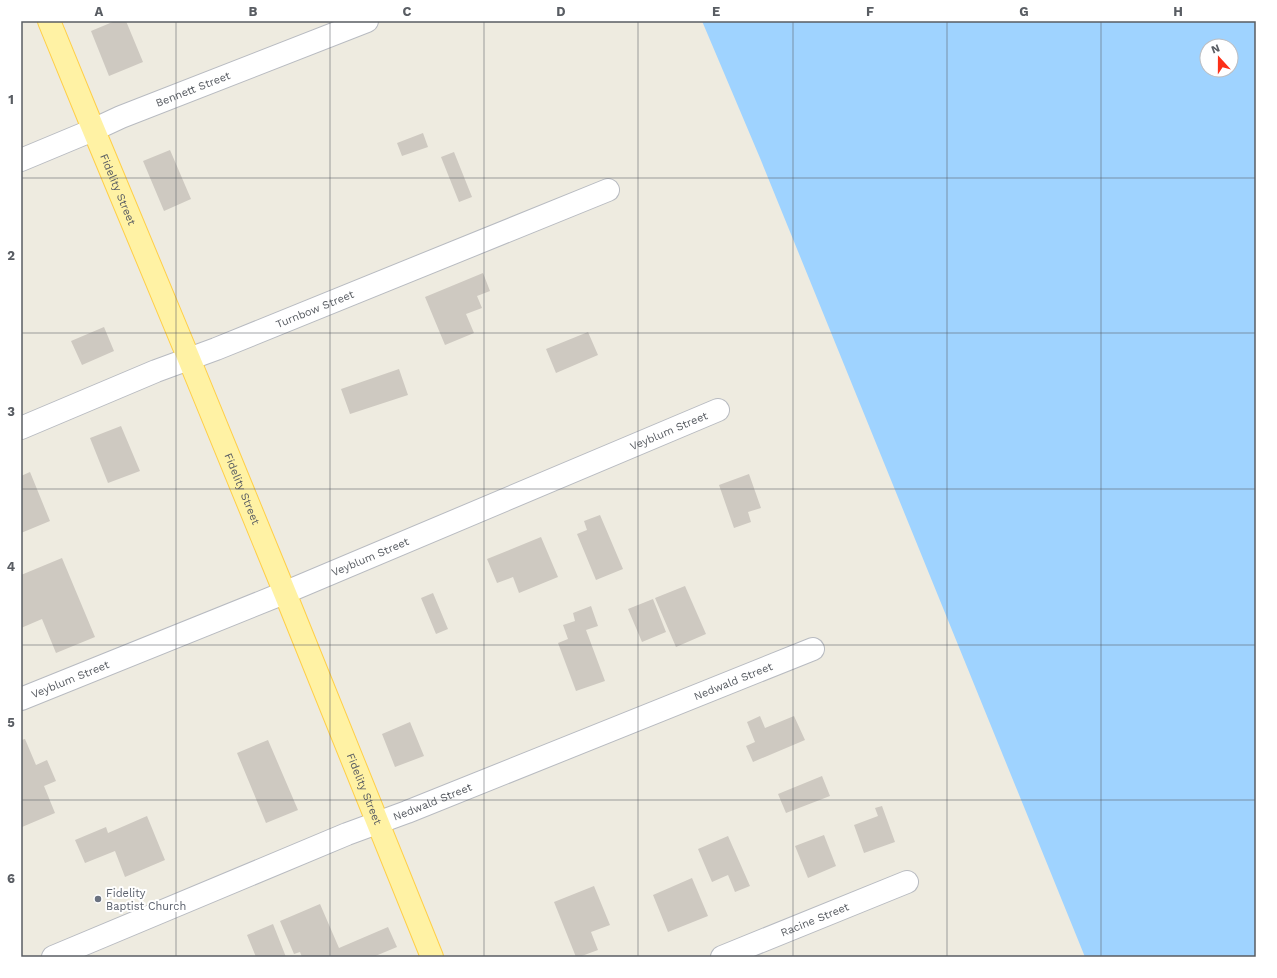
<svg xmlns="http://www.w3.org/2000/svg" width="1277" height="978" font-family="'Work Sans',sans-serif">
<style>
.water{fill:#9fd3ff;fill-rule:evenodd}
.building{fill:#cec9c1}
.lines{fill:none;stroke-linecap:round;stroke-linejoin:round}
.minor-casing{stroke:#b8bbc1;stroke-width:24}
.major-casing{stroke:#ffcf48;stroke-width:24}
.minor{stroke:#fff;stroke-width:22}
.major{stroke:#fff2a4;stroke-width:22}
.grid{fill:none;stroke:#595d63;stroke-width:1;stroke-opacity:0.55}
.worship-dot{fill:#6b7280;stroke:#fff;stroke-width:1.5}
.labels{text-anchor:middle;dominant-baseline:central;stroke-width:4;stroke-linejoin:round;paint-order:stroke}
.street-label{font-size:11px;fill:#595d63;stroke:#fff}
.worship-label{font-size:11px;fill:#5b616d;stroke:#fff;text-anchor:start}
.neatline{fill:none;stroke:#595d63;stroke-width:1.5}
.grid-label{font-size:13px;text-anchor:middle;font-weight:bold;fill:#595d63}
</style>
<rect width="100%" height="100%" fill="#eeebe0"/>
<!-- water -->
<path class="water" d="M702 21H1256V957H1085L760 158ZM1207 46H1231V70H1207Z"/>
<!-- building -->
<path class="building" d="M115 21H126L143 62 109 76 91 31Z
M423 133 428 147 402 156 397 143Z
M170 150 191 199 164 211 143 161Z
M454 152 472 197 459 202 441 157Z
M483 273 490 291 477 296 482 308 466 314 474 333 445 345 425 297Z
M104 327 114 351 82 365 71 341Z
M588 332 598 355 556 373 546 349Z
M399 369 408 395 350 414 341 389Z
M121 426 140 471 108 483 90 438Z
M30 472 50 521 21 533V476Z
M749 474 761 508 748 512 751 522 734 528 719 485Z
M600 515 623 569 596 580 577 534 587 530 584 521Z
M541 537 558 577 519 593 513 577 497 583 487 559Z
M62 558 95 637 56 653 42 619 21 628V575Z
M685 586 706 634 676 647 655 598Z
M433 593 448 629 436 634 421 598Z
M653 599 666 632 642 642 628 609Z
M591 606 598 626 586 630 605 681 576 691 558 643 568 639 563 625 575 621 573 613Z
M760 716 765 728 794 716 805 740 753 762 746 746 755 742 747 722Z
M410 722 424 756 395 767 382 734Z
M25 739 36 765 47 760 56 781 44 786 55 813 22 827 21 824V740Z
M268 740 298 810 266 823 237 753Z
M822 776 830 796 786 813 778 794Z
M882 806 895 842 864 853 854 825 878 816 875 808Z
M147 816 165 860 125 877 115 851 85 863 75 840 106 827 108 833Z
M824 835 836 866 808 878 795 846Z
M728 836 750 886 735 892 728 875 712 882 698 849Z
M692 878 708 916 668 932 653 895Z
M594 886 610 925 591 932 598 950 579 957H576L554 902Z
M320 904 339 948 388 927 397 947 373 957H302L300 952 294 954 280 921Z
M273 924 286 957H256L247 935Z"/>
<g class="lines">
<defs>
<g id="minor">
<path id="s1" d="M21 160 93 130 121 117 367 21"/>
<path id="s2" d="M21 428 156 371 216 349 608 190"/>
<path id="s3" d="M21 699 284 593 718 410"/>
<path id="s4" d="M53 957 347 834 407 812 813 649"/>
<path id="s5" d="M722 957 907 882"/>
</g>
<g id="major">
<path id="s6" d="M49 21C95 134 142 247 189 359 271 558 352 757 432 957"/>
</g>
</defs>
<!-- minor casing -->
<use href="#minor" class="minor-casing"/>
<!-- major casing -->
<use href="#major" class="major-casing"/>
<!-- minor -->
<use href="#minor" class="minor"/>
<!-- major -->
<use href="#major" class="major"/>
</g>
<!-- grid -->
<path class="grid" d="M176 21V957M330 21V957M484 21V957M638 21V957M793 21V957M947 21V957M1101 21V957M21 178H1256M21 333H1256M21 489H1256M21 645H1256M21 800H1256"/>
<!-- markers -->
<circle class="worship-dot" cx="98" cy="899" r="4"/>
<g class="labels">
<!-- street labels -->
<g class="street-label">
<text stroke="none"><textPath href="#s1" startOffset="186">Bennett Street</textPath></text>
<text stroke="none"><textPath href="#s6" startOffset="182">Fidelity Street</textPath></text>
<text stroke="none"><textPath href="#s2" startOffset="317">Turnbow Street</textPath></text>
<text stroke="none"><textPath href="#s3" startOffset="701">Veyblum Street</textPath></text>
<text stroke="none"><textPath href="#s6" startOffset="506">Fidelity Street</textPath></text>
<text stroke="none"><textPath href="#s3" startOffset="377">Veyblum Street</textPath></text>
<text stroke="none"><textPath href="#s3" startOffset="53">Veyblum Street</textPath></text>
<text stroke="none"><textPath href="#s4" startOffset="734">Nedwald Street</textPath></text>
<text stroke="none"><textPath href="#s6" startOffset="830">Fidelity Street</textPath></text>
<text stroke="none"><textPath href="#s4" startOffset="410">Nedwald Street</textPath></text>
<text stroke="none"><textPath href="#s5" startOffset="100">Racine Street</textPath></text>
</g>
<!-- worship labels -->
<g class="worship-label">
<text x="106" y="893">Fidelity<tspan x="106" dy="13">Baptist Church</tspan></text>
</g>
</g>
<!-- border -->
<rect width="1277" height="978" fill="none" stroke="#ffffff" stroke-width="44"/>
<!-- north arrow -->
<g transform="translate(1219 58) rotate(339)"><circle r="19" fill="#ffffff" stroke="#bdbec1"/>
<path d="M0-3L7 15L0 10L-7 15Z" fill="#fc2f18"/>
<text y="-6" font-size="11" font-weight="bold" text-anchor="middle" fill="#595d63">N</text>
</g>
<rect x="22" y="22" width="1233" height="934" class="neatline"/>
<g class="grid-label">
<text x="99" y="16">A</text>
<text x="253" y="16">B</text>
<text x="407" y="16">C</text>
<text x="561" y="16">D</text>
<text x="716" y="16">E</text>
<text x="870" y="16">F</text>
<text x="1024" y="16">G</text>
<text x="1178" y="16">H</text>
<text x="11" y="104">1</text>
<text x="11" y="260">2</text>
<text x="11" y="416">3</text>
<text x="11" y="571">4</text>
<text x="11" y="727">5</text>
<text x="11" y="883">6</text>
</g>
</svg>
